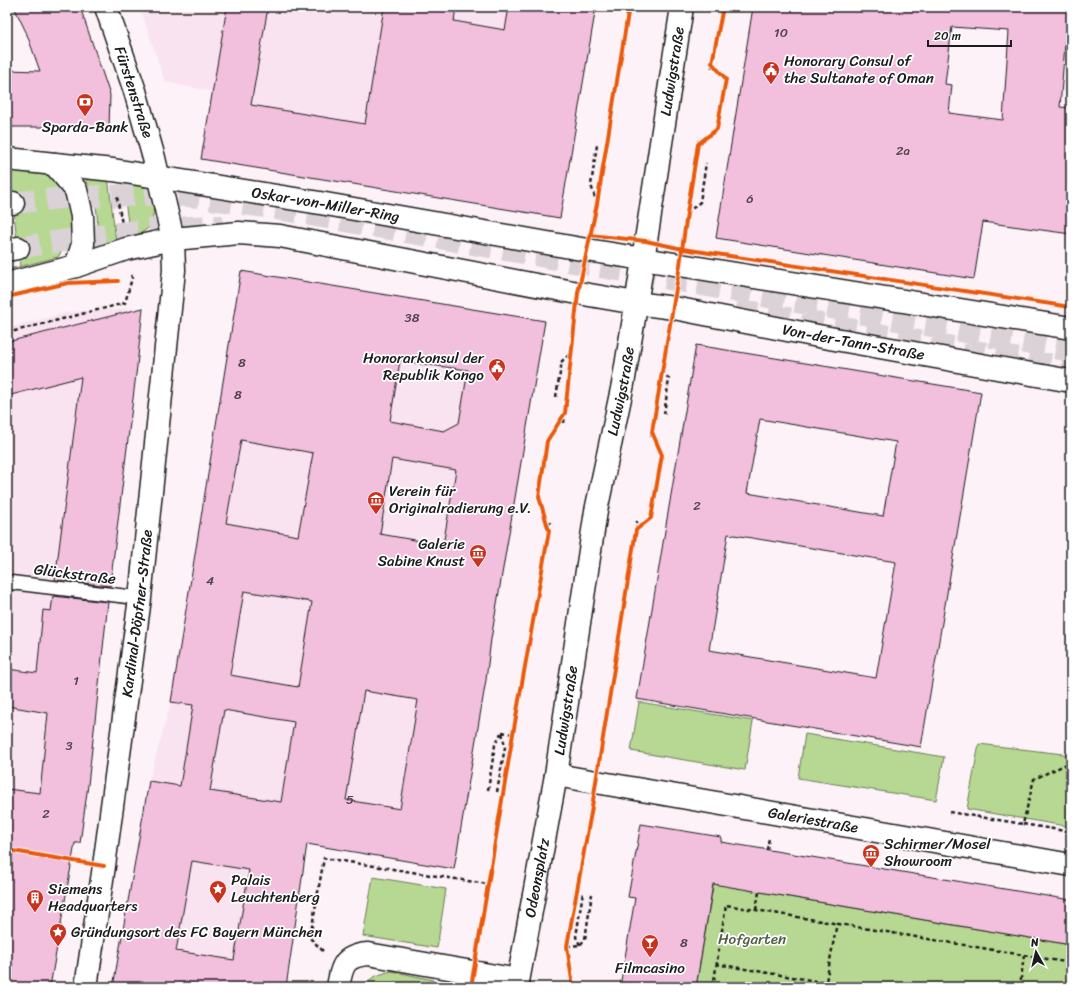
<svg xmlns="http://www.w3.org/2000/svg" width="1078" height="994" font-family="Sriracha,sans-serif">
<style>
.built{fill:#f9e3f0}
.green{fill:#b7d892;stroke:#6a7a57}
.building{fill:#f2bfdd;stroke:#1c1c1c;fill-rule:evenodd}
.lines{fill:none;stroke-linecap:round;stroke-linejoin:round}
.secondary-tunnel{stroke:#dad2d7;stroke-width:22;stroke-dasharray:22 11;stroke-linecap:butt}
.lane-casing{stroke:#1c1c1c;stroke-width:16}
.street-casing{stroke:#1c1c1c;stroke-width:25}
.secondary-casing{stroke:#1c1c1c;stroke-width:25}
.path{stroke:#1c1c1c;stroke-width:2.5;stroke-dasharray:4 3;stroke-linecap:butt}
.lane{stroke:#fff;stroke-width:13}
.street{stroke:#fff;stroke-width:22}
.secondary{stroke:#fff;stroke-width:22}
.cycleway-casing{stroke:#fff;stroke-width:6}
.cycleway{stroke:#e8590c;stroke-width:4}
.labels{text-anchor:middle;dominant-baseline:central;stroke-width:3.5;stroke-linejoin:round;paint-order:stroke}
.number-label{font-size:13px;fill:#52454c}
.poi-label{font-size:15px;fill:#1c1c1c;stroke:#fff;text-anchor:start}
.street-label{font-size:15px;fill:#1c1c1c;stroke:#fff}
.park-label{font-size:15px;fill:#525e45;stroke:#fff}
</style>
<rect width="100%" height="100%" fill="#fcf2f8"/>
<filter id="ink" filterUnits="userSpaceOnUse"><feTurbulence type="fractalNoise" baseFrequency=".025" numOctaves="2"/><feDisplacementMap in="SourceGraphic" scale="8" xChannelSelector="R" yChannelSelector="G"/><feConvolveMatrix kernelMatrix="1 2 1 2 8 2 1 2 1" color-interpolation-filters="sRGB"/></filter>
<g filter="url(#ink)">
<!-- built -->
<path class="built" d="M140 7H596L560 218 201 159 213 92 165 82Z
M241 271 545 321 454 869 307 844 286 987H113L149 781 171 702Z
M143 308 137 366 80 843 7 833V328L70 312Z"/>
<!-- green -->
<path class="green" d="M7 168 31 170 49 176 65 193 71 204 73 234 58 257 7 270V269L20 267 10 178H7Z
M84 176 108 177 116 242 92 250C91 242 97 235 97 228 99 209 93 193 84 176Z
M122 179C131 181 142 183 148 191 154 199 156 218 149 227 145 232 136 235 130 237Z
M639 702 753 721 745 770 631 751Z
M805 734 944 757 936 800 798 778Z
M979 744 1071 755V827L967 809Z
M373 877 446 889 437 948 363 936Z
M714 881 748 887V890L1071 945V987H696Z
M392 971 433 980 432 987H362C370 977 380 974 392 971Z"/>
<!-- building -->
<path class="building" d="M14 7H80L110 95 109 127H7V70L40 71 26 32Z
M227 7H268L251 105 365 124 384 7H456L454 21 505 30 509 7H596L560 218 201 159Z
M753 7H1071V31H1066L1060 107 1071 108V234L983 222 974 279 716 238ZM952 27 1009 31 1003 120 949 113 952 85 945 84Z
M241 271 545 321 491 639 486 680 454 869 307 844 286 987H113L149 781 180 786 193 705 171 702ZM400 361 468 370 459 423 444 431 390 421ZM241 440 313 453 298 536 226 523ZM392 459 456 470 443 545 380 534ZM244 591 312 602 298 687 230 675ZM364 691 418 700 400 809 346 800ZM224 710 294 722 281 802 210 791ZM192 861 249 870 234 960 176 951Z
M143 308 137 366 110 586 55 580 81 377 7 396V342Z
M696 345 981 392 921 747 637 699ZM760 419 896 442 883 516 747 493ZM728 534 896 562 876 678 709 650Z
M53 596 108 602 88 785 80 843H75L50 987H7V789L40 793 48 713 7 706V669L37 673 43 610 51 611Z
M641 824 721 837V842L1071 900V945L713 884 696 987H620L635 898 628 897Z"/>
<g class="lines">
<!-- secondary-tunnel -->
<path class="secondary-tunnel" d="M13 203 71 197 142 195 190 196 272 208 1071 351
M18 248C86 236 154 227 223 226
M736 309 1071 368"/>
<defs>
<path id="lane" d="M7 582 140 598"/>
<g id="street">
<path id="s1" d="M556 775 1071 865"/>
<path id="s2" d="M86 987 104 866 140 598 174 270 173 239 154 158 135 91 106 7"/>
<path d="M338 987C342 965 344 956 368 954L518 980"/>
</g>
<g id="secondary">
<path id="s3" d="M7 159 113 170 320 203 587 250 1071 328"/>
<path d="M54 164 76 190 82 216 83 244 76 266"/>
<path d="M7 204 13 203"/>
<path d="M7 250 18 248"/>
<path id="s4" d="M7 284 76 266 126 249 173 239 239 233 280 236 578 293 636 303 674 308 818 336 1071 381"/>
<path id="s5" d="M517 987 556 775 596 511 623 384 634 318 682 7"/>
</g>
</defs>
<!-- lane casing -->
<use href="#lane" class="lane-casing"/>
<!-- street casing -->
<use href="#street" class="street-casing"/>
<!-- secondary casing -->
<use href="#secondary" class="secondary-casing"/>
<!-- path -->
<path class="path" d="M712 68V63
M698 144 699 137
M117 197 122 224
M597 204 591 185 597 145
M687 213 700 202 706 163
M7 333 125 303 132 278 131 274
M662 371 669 379 664 414
M556 397 562 361 571 353
M564 423 565 413
M651 437 652 432
M636 530 637 521
M549 531 550 522
M502 732 513 734
M488 790 495 745 501 733
M497 792 505 747 502 732
M949 812 1023 824 1034 779 1071 762
M1023 824 1071 832
M767 850 769 838
M756 910 759 892
M580 945 576 937 583 892
M567 946 580 945 585 939 592 894
M323 951 310 938 324 858 487 884
M716 964 851 987
M713 987 726 905 1071 963
M825 987 837 923
M1020 987 1024 955"/>
<!-- lane -->
<use href="#lane" class="lane"/>
<!-- street -->
<use href="#street" class="street"/>
<!-- secondary -->
<use href="#secondary" class="secondary"/>
<defs>
<path id="cycleway" d="M590 235 646 241 683 249 1071 307
M7 297 68 283 118 281
M7 850 104 866
M471 987 513 734 549 531 539 497 547 441 565 413 578 293 597 204 629 7
M573 987 567 946 592 807 636 530 651 518 662 455 652 432 680 265 687 213 698 144 717 129 726 79 712 63 723 7"/>
</defs>
<!-- cycleway casing -->
<use href="#cycleway" class="cycleway-casing"/>
<!-- cycleway -->
<use href="#cycleway" class="cycleway"/>
</g>
</g>
<!-- icons -->
<defs>
<symbol id="civic-pin" viewBox="-11 -11 22 30"><path d="M0 17L-7.5 6A9.5 9.5 0 1 1 7.5 6Z" fill="#c8321e" stroke="#fff"/><path d="M-.6-6.5H3V-4.5H.6V-3L4-1V1h2V6H-6V1h2V-1L-.6-3ZM-1.2 2.5V6h2.4V2.5Z" fill="#fff"/></symbol>
<symbol id="bank-pin" viewBox="-11 -11 22 30"><path d="M0 17L-7.5 6A9.5 9.5 0 1 1 7.5 6Z" fill="#c8321e" stroke="#fff"/><path d="M-6-4H6V4H-6ZM0-2.3a2.3 2.3 0 1 0 0 4.6a2.3 2.3 0 1 0 0-4.6Z" fill="#fff"/></symbol>
<symbol id="museum-pin" viewBox="-11 -11 22 30"><path d="M0 17L-7.5 6A9.5 9.5 0 1 1 7.5 6Z" fill="#c8321e" stroke="#fff"/><path d="M0-6L6-3V-2H-6V-3ZM-5-1h2V3h-2ZM-1-1h2V3h-2ZM3-1h2V3H3ZM-6 4H6V6H-6Z" fill="#fff"/></symbol>
<symbol id="sight-pin" viewBox="-11 -11 22 30"><path d="M0 17L-7.5 6A9.5 9.5 0 1 1 7.5 6Z" fill="#c8321e" stroke="#fff"/><path d="M0-6L1.8-2.2L6-1.7L2.9 1.2L3.7 5.4L0 3.3L-3.7 5.4L-2.9 1.2L-6-1.7L-1.8-2.2Z" fill="#fff"/></symbol>
<symbol id="building-pin" viewBox="-11 -11 22 30"><path d="M0 17L-7.5 6A9.5 9.5 0 1 1 7.5 6Z" fill="#c8321e" stroke="#fff"/><path d="M-4-6H4V6H1V3H-1V6H-4ZM-2.5-4.3h1.7v1.8h-1.7ZM.8-4.3h1.7v1.8H.8ZM-2.5-1h1.7V.8h-1.7ZM.8-1h1.7V.8H.8Z" fill="#fff"/></symbol>
<symbol id="bar-pin" viewBox="-11 -11 22 30"><path d="M0 17L-7.5 6A9.5 9.5 0 1 1 7.5 6Z" fill="#c8321e" stroke="#fff"/><path d="M-6-5H6L.8 .8V4.5H3.5V6h-7V4.5H-.8V.8Z" fill="#fff"/></symbol>
</defs>
<g fill-rule="evenodd">
<use href="#civic-pin" x="761" y="60" width="20" height="27"/>
<use href="#bank-pin" x="75" y="92" width="20" height="27"/>
<use href="#civic-pin" x="487" y="357" width="20" height="27"/>
<use href="#museum-pin" x="366" y="490" width="20" height="27"/>
<use href="#museum-pin" x="468" y="543" width="20" height="27"/>
<use href="#museum-pin" x="861" y="843" width="20" height="27"/>
<use href="#sight-pin" x="208" y="879" width="20" height="27"/>
<use href="#building-pin" x="25" y="888" width="20" height="27"/>
<use href="#sight-pin" x="48" y="922" width="20" height="27"/>
<use href="#bar-pin" x="640" y="933" width="20" height="27"/>
</g>
<g class="labels">
<!-- number labels -->
<g class="number-label">
<text x="781" y="32">10</text>
<text x="903" y="150">2a</text>
<text x="750" y="198">6</text>
<text x="412" y="317">38</text>
<text x="242" y="362">8</text>
<text x="238" y="394">8</text>
<text x="697" y="505">2</text>
<text x="210" y="580">4</text>
<text x="76" y="680">1</text>
<text x="69" y="745">3</text>
<text x="350" y="799">5</text>
<text x="46" y="813">2</text>
<text x="684" y="942">8</text>
</g>
<!-- poi labels -->
<g class="poi-label">
<text x="784" y="61">Honorary Consul of<tspan x="784" dy="17">the Sultanate of Oman</tspan></text>
<text x="85" y="127" text-anchor="middle">Sparda-Bank</text>
<text x="484" y="358" text-anchor="end">Honorarkonsul der<tspan x="484" dy="17">Republik Kongo</tspan></text>
<text x="389" y="491">Verein für<tspan x="389" dy="17">Originalradierung e.V.</tspan></text>
<text x="465" y="544" text-anchor="end">Galerie<tspan x="465" dy="17">Sabine Knust</tspan></text>
<text x="884" y="844">Schirmer/Mosel<tspan x="884" dy="17">Showroom</tspan></text>
<text x="231" y="880">Palais<tspan x="231" dy="17">Leuchtenberg</tspan></text>
<text x="48" y="889">Siemens<tspan x="48" dy="17">Headquarters</tspan></text>
<text x="71" y="932">Gründungsort des FC Bayern München</text>
<text x="650" y="968" text-anchor="middle">Filmcasino</text>
</g>
<!-- street labels -->
<g class="street-label">
<text stroke="none"><textPath href="#s5" startOffset="929">Ludwigstraße</textPath></text>
<text transform="translate(134 92) rotate(72)">Fürstenstraße</text>
<text stroke="none"><textPath href="#s3" startOffset="322">Oskar-von-Miller-Ring</textPath></text>
<text stroke="none"><textPath href="#s4" startOffset="863">Von-der-Tann-Straße</textPath></text>
<text stroke="none"><textPath href="#s5" startOffset="605">Ludwigstraße</textPath></text>
<text transform="translate(75 574) rotate(7)">Glückstraße</text>
<text stroke="none"><textPath href="#s2" startOffset="377">Kardinal-Döpfner-Straße</textPath></text>
<text stroke="none"><textPath href="#s5" startOffset="281">Ludwigstraße</textPath></text>
<text stroke="none"><textPath href="#s1" startOffset="261">Galeriestraße</textPath></text>
<text stroke="none"><textPath href="#s5" startOffset="111">Odeonsplatz</textPath></text>
</g>
<!-- park labels -->
<g class="park-label">
<text x="752" y="939">Hofgarten</text>
</g>
</g>
<!-- margin -->
<rect width="1078" height="994" fill="none" stroke="#fff" stroke-width="24"/>
<rect x="12" y="12" width="1054" height="970" fill="none" stroke="#1c1c1c" stroke-width="1.5" filter="url(#ink)"/>
<!-- north arrow -->
<g transform="translate(1036 952) rotate(352)" stroke="#ffffff" stroke-width="3" paint-order="stroke">
<path d="M0-3L7 15L0 10L-7 15Z" fill="#1c1c1c"/>
<text y="-6" font-size="11" font-weight="bold" text-anchor="middle" fill="#1c1c1c">N</text>
</g>
<!-- scale -->
<path d="M928 40v6h83v-6" fill="none" stroke="#1c1c1c" stroke-width="2"/>
<text x="934" y="40" font-size="12" fill="#1c1c1c" stroke="#ffffff" stroke-width="3" paint-order="stroke">20 m</text>
</svg>
